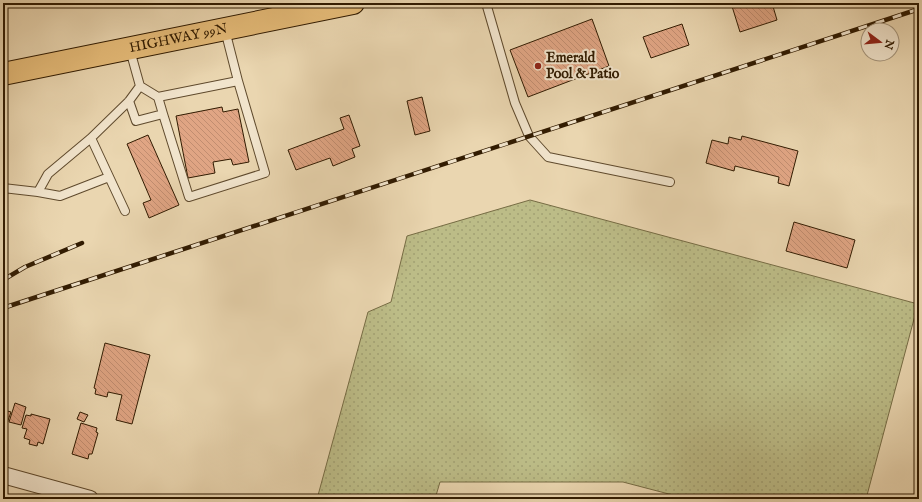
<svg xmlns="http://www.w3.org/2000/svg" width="922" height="502" font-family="'IM FELL English',serif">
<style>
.grass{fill:url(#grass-dots);stroke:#766c44}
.building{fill:url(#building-back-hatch);stroke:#311b01}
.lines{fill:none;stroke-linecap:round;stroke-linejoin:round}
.lane-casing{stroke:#5f4a2d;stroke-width:10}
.street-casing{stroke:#5f4a2d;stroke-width:18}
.primary-casing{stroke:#311b01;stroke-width:24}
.lane{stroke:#f1e4cc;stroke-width:8}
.street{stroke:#f1e4cc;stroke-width:16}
.primary{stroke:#e5bb78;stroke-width:22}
.rail-casing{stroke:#311b01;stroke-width:4.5}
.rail{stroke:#f1e4cc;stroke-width:3;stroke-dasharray:9;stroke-linecap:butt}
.poi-dot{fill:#8f2418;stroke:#f1e4cc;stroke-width:1.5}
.labels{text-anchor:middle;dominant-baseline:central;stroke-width:4;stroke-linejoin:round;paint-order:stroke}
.street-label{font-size:14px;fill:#311b01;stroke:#f1e4cc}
.poi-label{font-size:14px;font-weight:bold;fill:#311b01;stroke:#f1e4cc;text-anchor:start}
</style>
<defs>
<pattern id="grass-dots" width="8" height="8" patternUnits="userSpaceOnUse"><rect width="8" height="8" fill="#bcbc87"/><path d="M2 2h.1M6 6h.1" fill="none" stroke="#a2a173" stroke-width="1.8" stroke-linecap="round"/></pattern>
<pattern id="building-back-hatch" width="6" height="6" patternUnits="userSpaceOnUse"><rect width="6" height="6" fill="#e0a584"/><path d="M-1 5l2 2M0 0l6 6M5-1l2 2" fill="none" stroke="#c18d70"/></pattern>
</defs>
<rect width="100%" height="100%" fill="#ead6b0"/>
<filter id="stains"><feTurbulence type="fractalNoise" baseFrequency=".005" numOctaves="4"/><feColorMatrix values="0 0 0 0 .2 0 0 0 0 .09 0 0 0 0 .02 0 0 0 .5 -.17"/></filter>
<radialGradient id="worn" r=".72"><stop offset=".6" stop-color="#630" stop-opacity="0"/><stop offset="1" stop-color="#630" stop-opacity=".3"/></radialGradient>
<!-- grass -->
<path class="grass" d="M530 200 918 304 866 499H688L623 482H440L435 499H317L368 312 391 302 407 236Z"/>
<!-- building -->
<path class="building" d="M731 3H772L777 20 740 32Z
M592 19 609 66 528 97 510 50Z
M682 24 689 45 651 58 643 37Z
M422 97 430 131 415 135 407 101Z
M222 107 223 112 238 109 249 162 233 165 231 159 213 162 215 173 188 178 176 116Z
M349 115 360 146 352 149 355 157 333 166 330 158 296 170 288 150 344 129 340 118Z
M148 135 179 205 149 218 143 203 151 200 127 144Z
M742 136 798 151 789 186 778 183 779 177 735 166 734 171 706 163 712 140 728 144 729 137 741 140Z
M794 222 855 240 847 268 786 251Z
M105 343 150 355 132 424 116 420 122 395 108 392 107 397 95 394 96 389 94 388Z
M15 403 26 407 21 425 9 422Z
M4 410 11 412 6 426 3 425Z
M80 412 88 415 84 422 77 419Z
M31 414 50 419 43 444 38 442 37 446 29 444 30 440 24 438 27 429 22 428 26 415 31 416Z
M81 423 97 428 96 432 98 433 92 454H89L88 459 72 454Z"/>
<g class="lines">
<defs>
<path id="lane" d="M486 3 515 103 529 136 548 157 670 182
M225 30 238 81
M130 50 140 86
M129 101 136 121 163 114
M91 138 125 211
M3 188 38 192 48 174 91 138 129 101 140 86 158 97 238 81 265 173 189 197 163 114 158 97
M38 192 60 196 109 177"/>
<path id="street" d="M3 475 90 499"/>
<g id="primary">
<path id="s1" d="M3 74 353 3"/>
</g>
</defs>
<!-- lane casing -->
<use href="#lane" class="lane-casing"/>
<!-- street casing -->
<use href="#street" class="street-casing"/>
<!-- primary casing -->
<use href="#primary" class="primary-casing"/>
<!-- lane -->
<use href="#lane" class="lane"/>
<!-- street -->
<use href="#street" class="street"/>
<!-- primary -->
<use href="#primary" class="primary"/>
<defs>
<path id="rail" d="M3 280 25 267 82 243
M3 308 919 9"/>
</defs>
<!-- rail casing -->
<use href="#rail" class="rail-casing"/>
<!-- rail -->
<use href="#rail" class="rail"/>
</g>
<!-- markers -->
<circle class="poi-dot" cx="538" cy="66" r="4"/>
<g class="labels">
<!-- street labels -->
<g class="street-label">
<text stroke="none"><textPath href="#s1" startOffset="179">HIGHWAY 99N</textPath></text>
</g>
<!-- poi labels -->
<g class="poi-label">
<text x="546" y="58">Emerald<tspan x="546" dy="16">Pool &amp; Patio</tspan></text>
</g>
</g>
<!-- margin -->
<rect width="922" height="502" fill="none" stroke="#ead6b0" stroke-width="16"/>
<rect x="4" y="4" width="914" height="494" fill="none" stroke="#311b01" stroke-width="2"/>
<rect x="8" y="8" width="906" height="486" fill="none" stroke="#311b01"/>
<!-- north arrow -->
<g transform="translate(880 42) rotate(106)"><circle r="19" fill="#f1e4cc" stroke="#a4947b"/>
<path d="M0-3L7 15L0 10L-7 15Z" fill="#8f2418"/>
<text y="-6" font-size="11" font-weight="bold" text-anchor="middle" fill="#311b01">N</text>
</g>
<rect width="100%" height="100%" filter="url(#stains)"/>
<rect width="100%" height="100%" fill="url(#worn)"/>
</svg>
